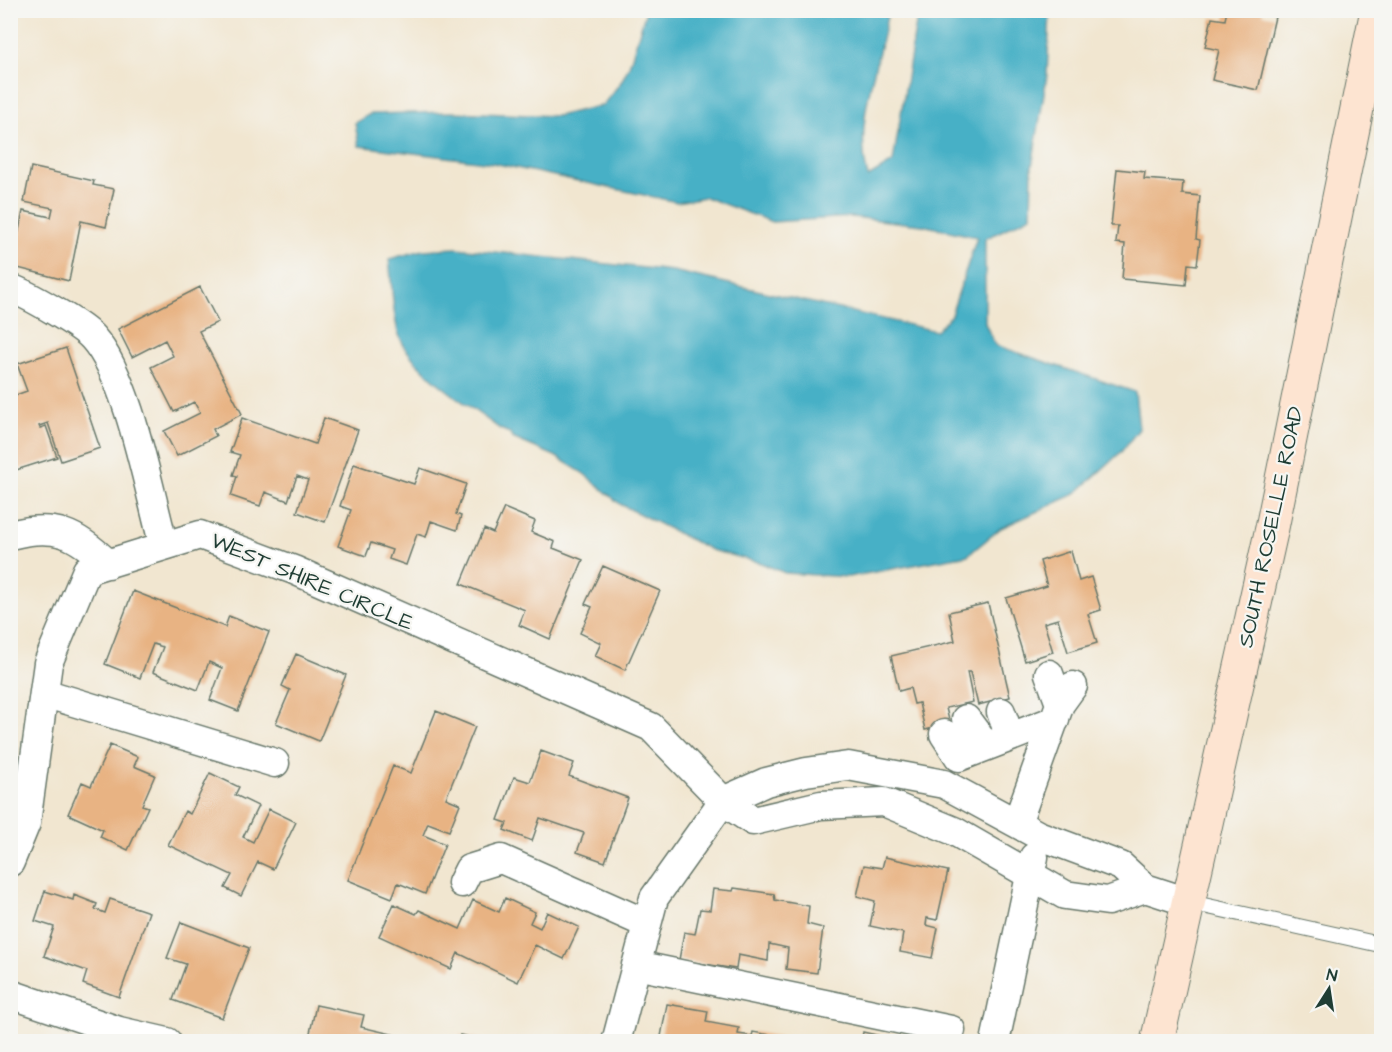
<svg xmlns="http://www.w3.org/2000/svg" width="1392" height="1052" font-family="'Architects Daughter',sans-serif">
<style>
.water{fill:#47b0c6;stroke:#33767d;stroke-width:1.5}
.building{fill:#e8b383}
.lines{fill:none;stroke-linecap:round;stroke-linejoin:round}
.service-casing{stroke:#68786b;stroke-width:17}
.minor-casing{stroke:#68786b;stroke-width:31}
.secondary-casing{stroke:#68786b;stroke-width:35}
.service{stroke:#fff;stroke-width:15}
.minor{stroke:#fff;stroke-width:28}
.secondary{stroke:#fde4d1;stroke-width:33}
.labels{text-anchor:middle;dominant-baseline:central;stroke-width:4.5;stroke-linejoin:round;paint-order:stroke}
.street-label{font-size:22px;fill:#1f3d34;stroke:#f6f6f2}
</style>
<rect width="100%" height="100%" fill="#f6f6f2"/>
<filter id="ink" filterUnits="userSpaceOnUse"><feTurbulence type="fractalNoise" baseFrequency=".0167" numOctaves="2"/><feDisplacementMap in="SourceGraphic" scale="12" xChannelSelector="R" yChannelSelector="G"/><feConvolveMatrix kernelMatrix="1 2 1 2 8 2 1 2 1" color-interpolation-filters="sRGB"/></filter>
<filter id="wash" filterUnits="userSpaceOnUse"><feTurbulence type="fractalNoise" baseFrequency=".008" numOctaves="4" result="noise"/><feDisplacementMap in="SourceGraphic" scale="24" xChannelSelector="R" yChannelSelector="G"/><feGaussianBlur stdDeviation="1.35" result="paint"/><feColorMatrix in="noise" values="0 0 0 0 0 0 0 0 0 0 0 0 0 0 0 0 0 1.4 0 .05"/><feComposite in="paint" operator="in"/></filter>
<g filter="url(#wash)">
<rect width="100%" height="100%" fill="#f1e6d0"/>
<!-- water -->
<path class="water" d="M646 11H888C879 65 853 121 868 177L893 162 918 11H1050L1047 75 1032 167 1031 216 985 239V323L995 345 1135 392 1139 429 1121 452 1075 494 1001 528 968 555 848 577 785 573 761 563 711 550 620 504 583 473 555 456 512 438 510 433 500 429C469 405 409 370 398 332 392 308 392 282 389 259L423 250 457 248 673 271 936 331 951 315 977 237 922 225 852 217 772 222 705 197 677 202 493 163 359 146 355 123 370 114 452 112 557 116 603 105 621 82 629 66Z"/>
<g id="blocks">
<!-- building -->
<path class="building" d="M1227 10H1263L1262 14 1275 17 1258 90 1212 80 1219 50 1205 47 1212 18 1225 20Z
M31 167 94 181 93 185 114 189 106 227 81 221 69 281 10 266V233L18 235 23 211 51 217 53 208 24 202Z
M1117 169 1145 172 1144 179 1183 182 1182 194 1200 196 1196 239 1200 240 1197 265 1188 264 1186 285 1122 279 1125 244 1116 243 1118 226H1111Z
M200 287 218 322 199 331 242 414 213 429 216 436 177 456 164 431 200 413 194 402 174 412 151 367 173 356 165 340 132 357 118 329Z
M66 348 100 448 61 461 48 423 39 426 40 428 46 426 57 457 10 472V397L27 391 17 364Z
M242 418 315 444 324 418 358 430 325 522 297 512 308 480 297 476 288 501 265 492 260 506 231 496 237 476 233 475 240 455 230 452Z
M354 464 414 484 420 468 466 484 456 514 461 516 457 530 431 521 426 537 417 534 406 565 389 559 392 550 371 543 366 556 338 546 351 510 340 506Z
M504 508 535 521 531 532 555 542 553 548 583 560 550 639 519 625 525 610 461 584 484 529 493 533Z
M1071 551 1079 581 1091 577 1101 610 1088 614 1097 643 1068 652 1058 619 1044 623 1053 652 1025 661 1006 598 1047 586 1040 561Z
M603 566 660 591 625 670 595 656 601 643 580 633 592 607 585 604Z
M133 591 225 627 229 616 269 632 238 711 210 700 222 668 209 662 198 690 153 672 163 647 153 644 140 678 105 664Z
M988 603 1010 697 978 705 970 672H967L973 702 946 708 950 724 925 730 919 703 914 704 910 688 899 691 891 656 955 641 949 612Z
M296 654 346 675 319 741 276 723 290 690 282 686Z
M436 711 475 727 446 798 460 804 449 831 428 823 423 835 445 844 425 894 398 883 392 898 348 880 393 766 411 773Z
M110 745 138 757 134 766 155 775 142 805 148 807 128 850 100 837 103 830 68 814 82 782 91 786Z
M541 751 574 763 569 776 628 798 605 862 577 852 584 833 540 818 532 841 504 830 507 823 498 820 514 777 530 782Z
M210 773 239 787 235 795 258 806 243 837 253 842 269 809 296 822 273 869 258 862 241 896 225 888 232 875 168 845 185 811 190 814Z
M885 857 948 871 937 920 927 918 926 925 938 928 932 958 900 952 903 933 870 926 875 901 857 896 864 865 882 868Z
M734 888 774 894 775 900 809 906 807 924 823 928 817 973 786 969 788 948 769 944 768 961 738 955 736 969 679 960 684 932 695 934 700 909 710 910 713 889 733 891Z
M45 891 73 900 74 895 97 904 95 909 105 913 110 899 149 912 119 997 83 984 87 971 44 956 54 927 35 921Z
M505 898 535 912 530 923 540 928 547 912 579 927 564 959 535 945 518 982 458 953 451 969 379 936 394 904 416 914 419 910 460 929 473 900 499 912Z
M181 922 249 948 222 1018 173 1000 186 964 167 958Z
M667 1004 708 1011 706 1022 739 1028 738 1034 752 1036 753 1032 786 1038 785 1042H660Z
M316 1005 364 1015 361 1027 426 1042H308Z
M863 1032 903 1041V1042H861Z
M460 1035 484 1040V1042H458Z"/>
</g>
</g>
<g filter="url(#ink)">
<use href="#blocks" fill-opacity="0" stroke="#68786b" stroke-width="1.5"/>
<g class="lines">
<defs>
<path id="service" d="M1188 902 1382 945"/>
<path id="minor" d="M10 288C27 294 82 325 93 338 129 378 149 492 164 546
M10 535C55 523 76 533 108 564
M1049 674 1060 704
M44 693 275 763
M1001 712 1010 737
M966 719 986 746
M944 734 959 757 1055 720
M1017 823 1060 704 1073 686
M10 862 26 823 48 663 87 570 200 535 294 570 651 727 723 801 654 898 616 1042
M462 883 469 869 501 859 647 924
M1145 888 1108 901 1065 895 954 831 884 802 821 805 753 821 723 801 766 782 806 772 848 766 944 784 1038 835 1121 866 1145 888 1188 902
M636 965 951 1030
M10 994 119 1031 167 1042
M995 1042 1034 857"/>
<path id="secondary" d="M1157 1042 1272 528 1377 10"/>
</defs>
<!-- service casing -->
<use href="#service" class="service-casing"/>
<!-- minor casing -->
<use href="#minor" class="minor-casing"/>
<!-- secondary casing -->
<use href="#secondary" class="secondary-casing"/>
<!-- service -->
<use href="#service" class="service"/>
<!-- minor -->
<use href="#minor" class="minor"/>
<!-- secondary -->
<use href="#secondary" class="secondary"/>
</g>
</g>
<g class="labels">
<!-- street labels -->
<g class="street-label">
<text transform="translate(1271 527) rotate(-78)">SOUTH ROSELLE ROAD</text>
<text transform="translate(312 582) rotate(23)">WEST SHIRE CIRCLE</text>
</g>
</g>
<!-- margin -->
<rect width="1392" height="1052" fill="none" stroke="#f6f6f2" stroke-width="36"/>
<!-- north arrow -->
<g transform="translate(1329 989) rotate(12)" stroke="#f6f6f2" stroke-width="4.5" paint-order="stroke">
<path d="M0-4.5L10 22L0 15L-10 22Z" fill="#1f3d34"/>
<text y="-9" font-size="16" font-weight="bold" text-anchor="middle" fill="#1f3d34">N</text>
</g>
</svg>
